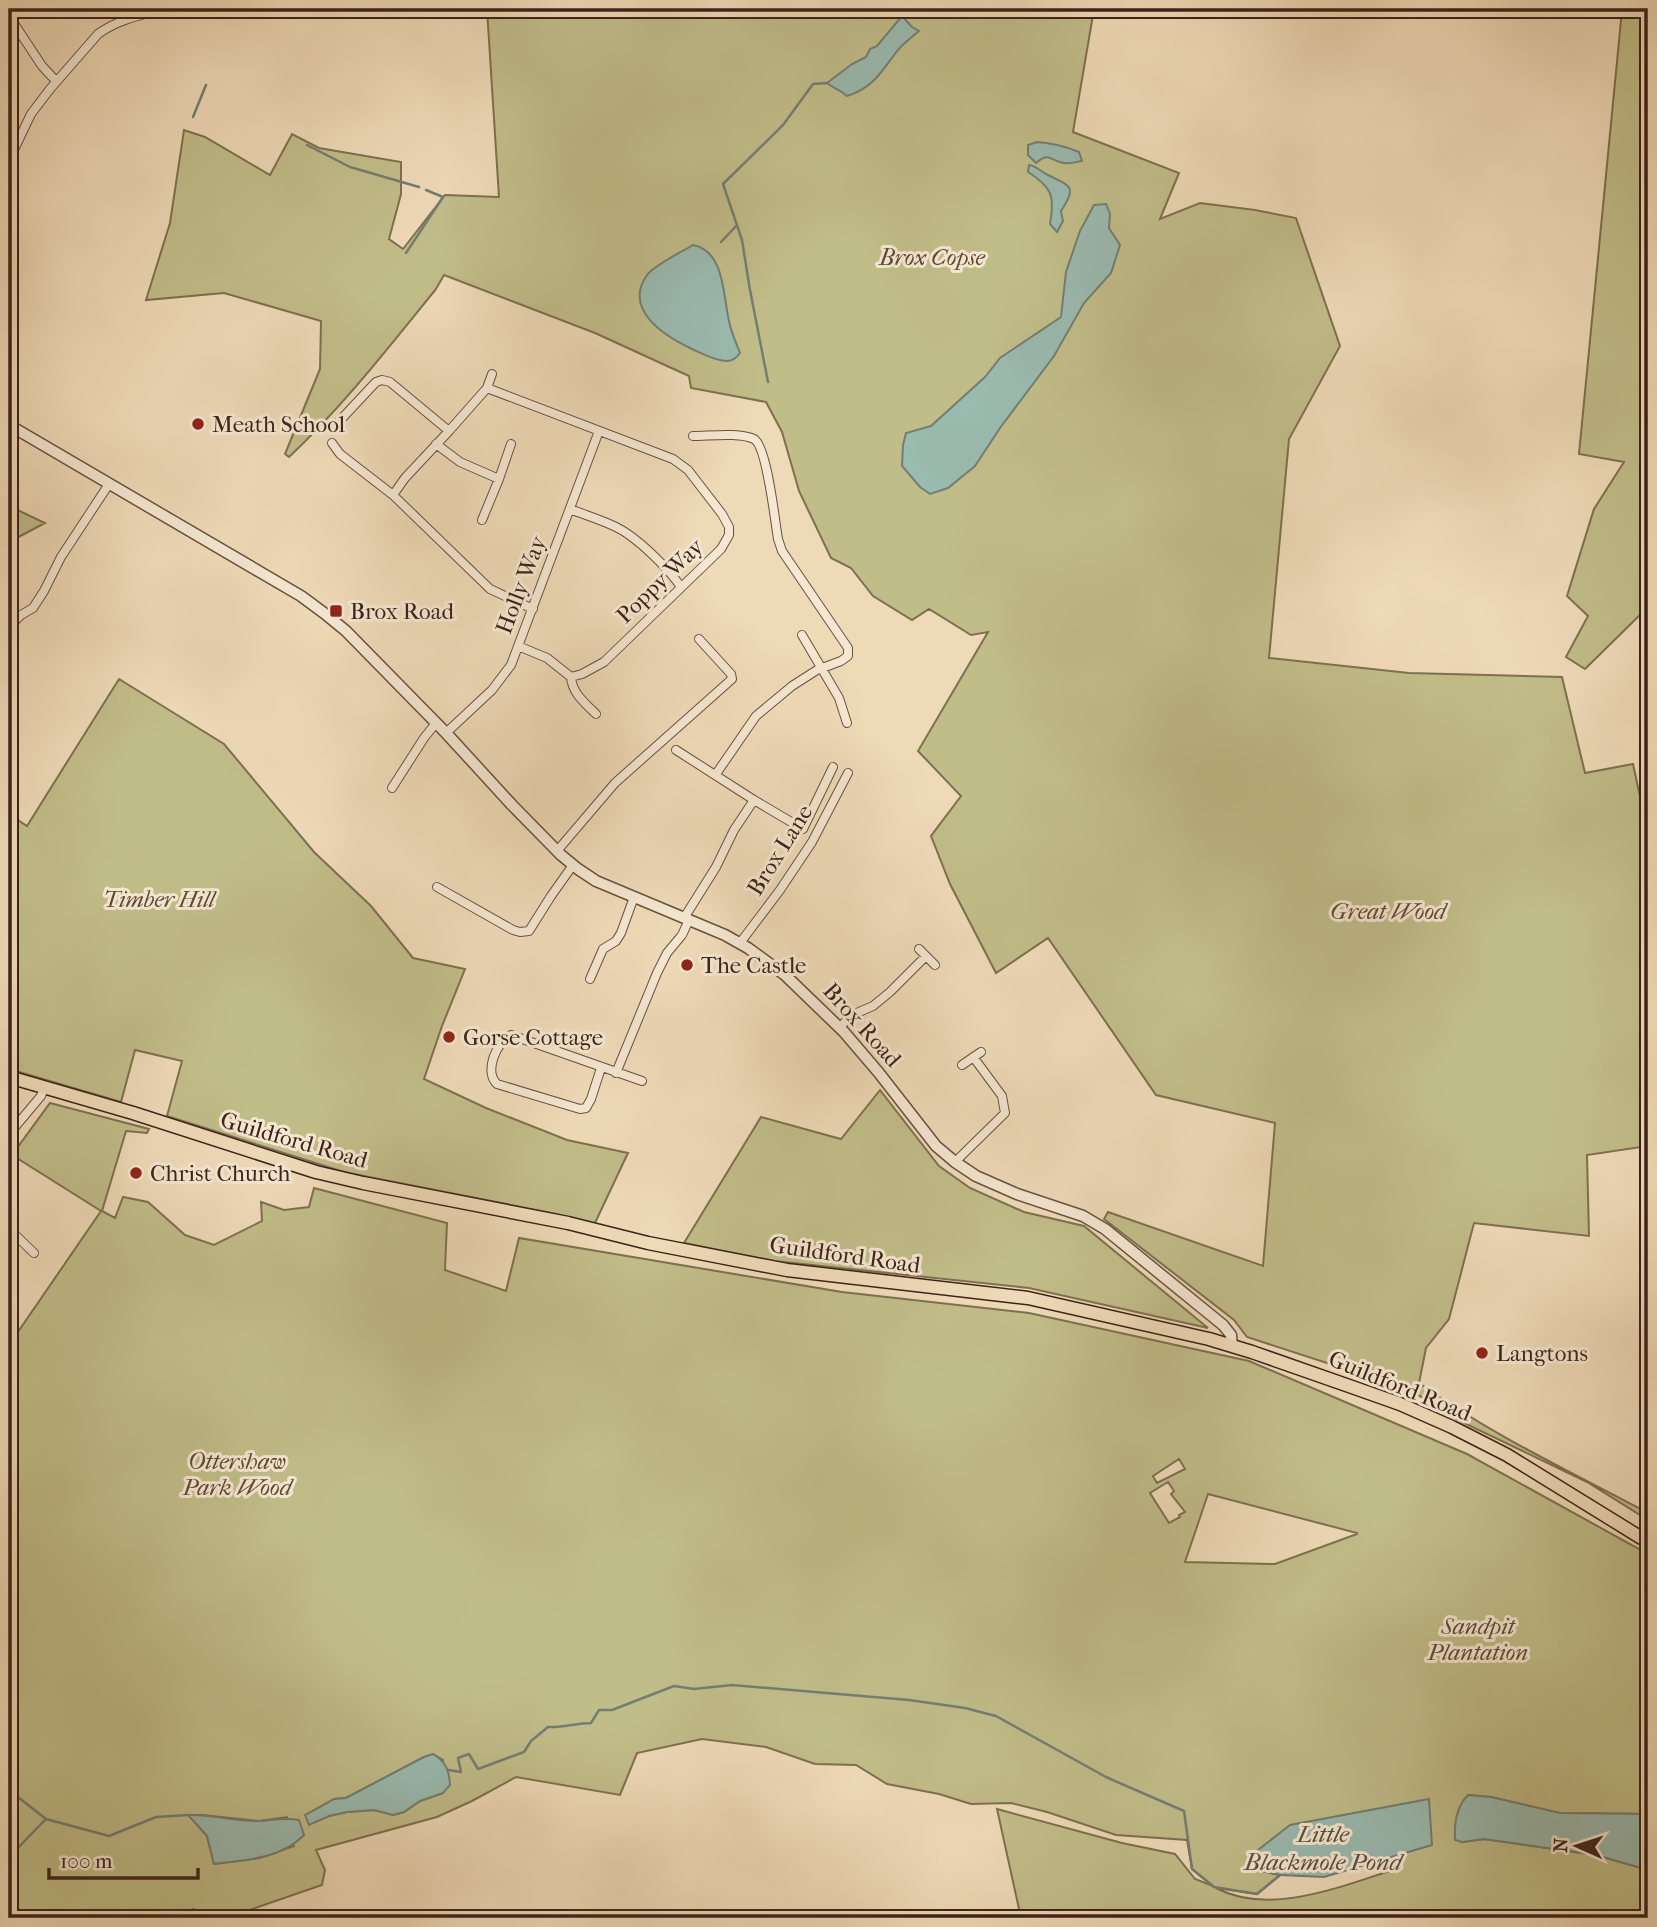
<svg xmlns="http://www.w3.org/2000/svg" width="1657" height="1927" font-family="'IM FELL French Canon',serif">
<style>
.green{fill:#c1bd89;stroke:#7e7050;stroke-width:2;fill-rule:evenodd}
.water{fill:#9abbb0;stroke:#747e73;stroke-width:2}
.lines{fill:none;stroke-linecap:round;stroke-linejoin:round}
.stream{stroke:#747e73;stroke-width:2.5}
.minor-casing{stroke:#695040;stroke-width:10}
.tertiary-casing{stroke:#695040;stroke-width:13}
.primary-casing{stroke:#3c2218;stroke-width:15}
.minor{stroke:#f5e7d1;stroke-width:8}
.tertiary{stroke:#f5e7d1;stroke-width:10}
.primary{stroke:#efdab8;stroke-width:12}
.poi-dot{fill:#8f2418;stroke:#f5e7d1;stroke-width:2.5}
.labels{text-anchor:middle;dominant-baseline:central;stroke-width:6;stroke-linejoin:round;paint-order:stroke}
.park-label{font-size:23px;font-style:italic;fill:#5d4934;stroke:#f5e7d1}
.poi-label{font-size:23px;fill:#3c2218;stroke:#f5e7d1;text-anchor:start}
.street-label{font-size:23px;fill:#3c2218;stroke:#f5e7d1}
.water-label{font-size:24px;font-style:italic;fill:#585046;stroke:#f5e7d1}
</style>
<rect width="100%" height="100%" fill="#efdab8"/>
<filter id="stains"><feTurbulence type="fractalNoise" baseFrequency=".00286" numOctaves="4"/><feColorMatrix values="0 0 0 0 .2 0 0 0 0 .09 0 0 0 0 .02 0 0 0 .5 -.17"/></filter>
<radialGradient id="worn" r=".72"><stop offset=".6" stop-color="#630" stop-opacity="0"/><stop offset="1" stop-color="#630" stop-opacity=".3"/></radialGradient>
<!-- green -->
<path class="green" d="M487 9H1094L1073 132 1179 173 1160 219 1200 203 1255 210 1296 218 1340 346 1289 439 1269 658 1409 673 1562 677 1585 773 1633 764 1648 833V866L1642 872 1648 883V1146L1587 1155 1589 1236 1474 1223 1449 1319 1426 1348 1419 1383C1490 1434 1571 1472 1648 1513V1520L1587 1482 1462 1422 1410 1390 1247 1337 1234 1320 1104 1219 1108 1212 1263 1266 1275 1123 1156 1095 1048 938 996 973 950 884 931 836 961 796 918 751 988 632 971 635 929 609 912 620 873 596 851 568 831 558 799 491 782 432 766 402 691 388 689 376 595 333 444 275 436 289C389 347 343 406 289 457L285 454 320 369 321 321 224 293 146 300 170 223 184 130 205 137 270 175 292 134 319 148 401 162V194L389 239 403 249 445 195 499 197Z
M1625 9H1648V607L1585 669 1566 657 1588 616 1567 596 1594 509 1624 462 1579 454 1622 10Z
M9 506 45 523 9 542Z
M119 679 224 744 314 852 371 906 413 958 465 969 442 1026 424 1079 486 1108 567 1140 628 1153 594 1225 556 1214 344 1172 167 1116 182 1061 135 1050 121 1102 9 1069V814L27 826Z
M880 1090 939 1166 970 1188 1024 1212 1084 1226 1208 1328 1029 1288 774 1261 684 1243 761 1117 841 1139Z
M50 1103 149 1129 147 1133 126 1131 102 1211 115 1218 123 1197 148 1202 185 1235 214 1245 262 1221 261 1202 284 1210 309 1207 314 1188 447 1223 445 1270 506 1291 519 1238 842 1292 1029 1313 1249 1361 1467 1454 1648 1554V1814L1559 1813 1491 1797 1469 1795 1462 1842 1484 1839 1596 1855 1648 1870V1918H1021L997 1809 1122 1843 1175 1854 1195 1879 1213 1886 1192 1869 1187 1840 1116 1835 1047 1812 1011 1803 971 1804 939 1794 887 1784 856 1765 815 1764 766 1747 702 1739 637 1753 620 1795 516 1777 472 1801 437 1817 316 1850 325 1870 322 1885 226 1918H198L194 1909 180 1913 181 1918H9V1345L101 1211 12 1155ZM1179 1459 1185 1469 1157 1483 1153 1476ZM1168 1482 1174 1491 1171 1494 1185 1512 1179 1515 1180 1517 1169 1523 1150 1493ZM1208 1494 1357 1533V1534L1275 1564 1185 1562ZM433 1754 443 1760V1793L420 1801 404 1812 393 1815 374 1810 347 1812 329 1816 309 1824 334 1799 346 1798 424 1757ZM189 1815H202L259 1821 287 1817 294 1846 259 1858 214 1864 207 1836ZM1431 1844 1395 1856 1399 1868C1344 1885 1271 1917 1216 1888L1257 1894 1280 1875 1252 1869Z"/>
<!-- water -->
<path class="water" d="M902 16 912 27 919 31C912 37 904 43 898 50 882 70 874 88 847 96 841 90 833 88 827 83L852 64 866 57 870 49 877 46Z
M1037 142C1052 143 1065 146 1079 152L1082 161C1076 162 1070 164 1064 163 1050 161 1050 151 1036 163L1028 155V145Z
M1029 165C1037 166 1041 172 1048 175 1070 186 1078 186 1061 211L1063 221 1057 232 1050 224C1055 196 1052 187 1028 172Z
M1106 204 1110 214 1109 228 1120 245 1111 273 1084 303 1054 356 1000 428 975 466 948 488 930 494 920 487 902 466 903 445 906 433 931 426 985 377 1000 358 1061 317 1066 272 1080 231 1094 205Z
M693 245C725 251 723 296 729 321 731 332 736 343 740 353 736 358 733 361 726 361 714 361 701 353 690 348 663 335 623 309 647 275 653 266 683 251 693 245Z
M433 1754C446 1762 449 1770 450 1785L443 1793 420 1801 404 1812 393 1815 374 1810 347 1812 329 1816 309 1825 305 1815 334 1799 346 1798 424 1757Z
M1468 1795 1491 1797 1560 1813 1648 1814V1870L1596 1855 1484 1839 1462 1842 1455 1840C1454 1823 1456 1807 1468 1795Z
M1429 1799 1432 1845 1324 1877 1280 1875 1251 1869 1258 1850 1290 1825Z
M188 1815C212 1814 236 1822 260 1821 274 1820 285 1817 299 1820L304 1835C281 1859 245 1860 214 1864L207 1836Z"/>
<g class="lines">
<!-- stream -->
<path class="stream" d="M902 16 908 9
M193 117 206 85
M307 145 350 167 419 187
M721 242 737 225
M406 253 443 197 426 190
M768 382 750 290 742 240 723 184 783 125 813 84 827 83
M449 1770 461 1772 458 1758 469 1754 478 1769 524 1752 531 1741 548 1727C563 1728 576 1723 591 1723L599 1710H612L674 1686 694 1689 732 1685 909 1700 965 1708 996 1716 1106 1777 1184 1811 1192 1869 1214 1887 1257 1894 1280 1875
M9 1790 46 1819 109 1836 156 1817 188 1815
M9 1857 46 1819"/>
<defs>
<path id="minor" d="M9 16 42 66 56 81
M9 160 31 114 50 89 98 34C118 19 142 15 165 9
M487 388 492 374
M332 429 376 382 382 380 390 382 449 431
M693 436C709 436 740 432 754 439 767 446 775 522 778 539L782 551 848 648V656L841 661 817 670 792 686 756 716 716 774
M332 443 340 454 393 495 490 589 533 609
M436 444 460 462 499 479
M393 495 405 478 449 431 487 388 673 459 688 470 722 514 729 527V535L721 549 604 662 582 674 571 677 547 658 518 646
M570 509C585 515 602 520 616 527 637 537 668 568 681 587
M482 520 499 479 511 444
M9 627 21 615 33 608 44 591 61 557 109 484
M802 635 839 698 847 723
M571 677C572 693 585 703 596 714
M446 733 492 690 511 665 599 431
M676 750 754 800 734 830 716 867 684 918
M392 788 424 738 436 723
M754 800 803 829 833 767
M557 851 615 783 732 679 731 674 699 639
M437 887 513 930 520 932 529 931 551 896 573 865
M740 943 780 890 812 842 848 773
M919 949 935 965
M590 979 603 949 616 941 621 933 634 897
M839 1028 852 1015 873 1006 890 992 926 956
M962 1065 981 1052
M601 1068 591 1099 586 1108 580 1109 497 1084C484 1072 496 1042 511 1035L642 1081
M616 1073 657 973 667 953 682 935 689 920
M9 1134 41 1096 44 1088
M955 1162 1005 1113 1002 1096 974 1058
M9 1229 34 1253"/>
<path id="tertiary" d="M9 425 301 596 324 613 346 631 446 733 512 805 561 855 578 869 596 881 725 935 748 948 785 975 844 1032 879 1073 936 1146 955 1162 976 1176 1017 1194 1083 1216 1105 1229 1223 1325 1231 1335 1232 1346"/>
<path id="primary" d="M9 1077 133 1113 316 1172 363 1183 568 1223 648 1243 787 1270 1028 1298 1209 1339 1252 1352 1352 1387 1400 1404 1452 1427 1507 1455 1648 1542"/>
</defs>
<!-- minor casing -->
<use href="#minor" class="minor-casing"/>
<!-- tertiary casing -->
<use href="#tertiary" class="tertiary-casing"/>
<!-- primary casing -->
<use href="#primary" class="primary-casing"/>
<!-- minor -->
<use href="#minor" class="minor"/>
<!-- tertiary -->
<use href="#tertiary" class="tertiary"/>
<!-- primary -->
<use href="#primary" class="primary"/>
</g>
<!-- markers -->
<g class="poi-dot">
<circle cx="198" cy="424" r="7"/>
<rect x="329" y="604" width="14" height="14" rx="3.5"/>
<circle cx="687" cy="965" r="7"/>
<circle cx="449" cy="1037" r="7"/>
<circle cx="136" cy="1173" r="7"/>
<circle cx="1482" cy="1353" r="7"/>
</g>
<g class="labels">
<!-- park labels -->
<g class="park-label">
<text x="932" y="257">Brox Copse</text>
<text x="159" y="899">Timber Hill</text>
<text x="1388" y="911">Great Wood</text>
<text x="237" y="1461">Ottershaw<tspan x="237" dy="26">Park Wood</tspan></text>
<text x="1478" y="1626">Sandpit<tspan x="1478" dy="26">Plantation</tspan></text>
</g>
<!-- poi labels -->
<g class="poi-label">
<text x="212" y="424">Meath School</text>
<text x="350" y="611">Brox Road</text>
<text x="701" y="965">The Castle</text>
<text x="463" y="1037">Gorse Cottage</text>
<text x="150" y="1173">Christ Church</text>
<text x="1496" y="1353">Langtons</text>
</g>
<!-- street labels -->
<g class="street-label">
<text transform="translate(660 581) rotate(-44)">Poppy Way</text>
<text transform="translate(521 585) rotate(-69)">Holly Way</text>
<text transform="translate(780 850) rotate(-58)">Brox Lane</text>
<text transform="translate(862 1025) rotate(48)">Brox Road</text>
<text transform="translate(294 1140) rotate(16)">Guildford Road</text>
<text transform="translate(845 1255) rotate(8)">Guildford Road</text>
<text transform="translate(1400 1386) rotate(22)">Guildford Road</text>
</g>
<!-- water labels -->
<g class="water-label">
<text x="1323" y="1834">Little<tspan x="1323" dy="28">Blackmole Pond</tspan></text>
</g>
</g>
<!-- margin -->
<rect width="1657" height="1927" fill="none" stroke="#efdab8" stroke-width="35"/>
<rect x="10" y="10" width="1636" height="1906" fill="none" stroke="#3c2218" stroke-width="3.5"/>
<rect x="18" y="18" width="1622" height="1892" fill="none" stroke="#3c2218" stroke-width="2"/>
<!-- north arrow -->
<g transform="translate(1577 1846) rotate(273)" stroke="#f5e7d1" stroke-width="5" paint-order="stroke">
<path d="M0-5L12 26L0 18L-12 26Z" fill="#3c2218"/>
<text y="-10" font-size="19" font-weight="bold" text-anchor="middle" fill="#3c2218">N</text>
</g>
<!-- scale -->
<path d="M49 1868v10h149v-10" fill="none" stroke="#3c2218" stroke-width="3.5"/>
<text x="60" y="1868" font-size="21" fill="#3c2218" stroke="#f5e7d1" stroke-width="5" paint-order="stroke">100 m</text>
<rect width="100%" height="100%" filter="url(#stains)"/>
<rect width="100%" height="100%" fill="url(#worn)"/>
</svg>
